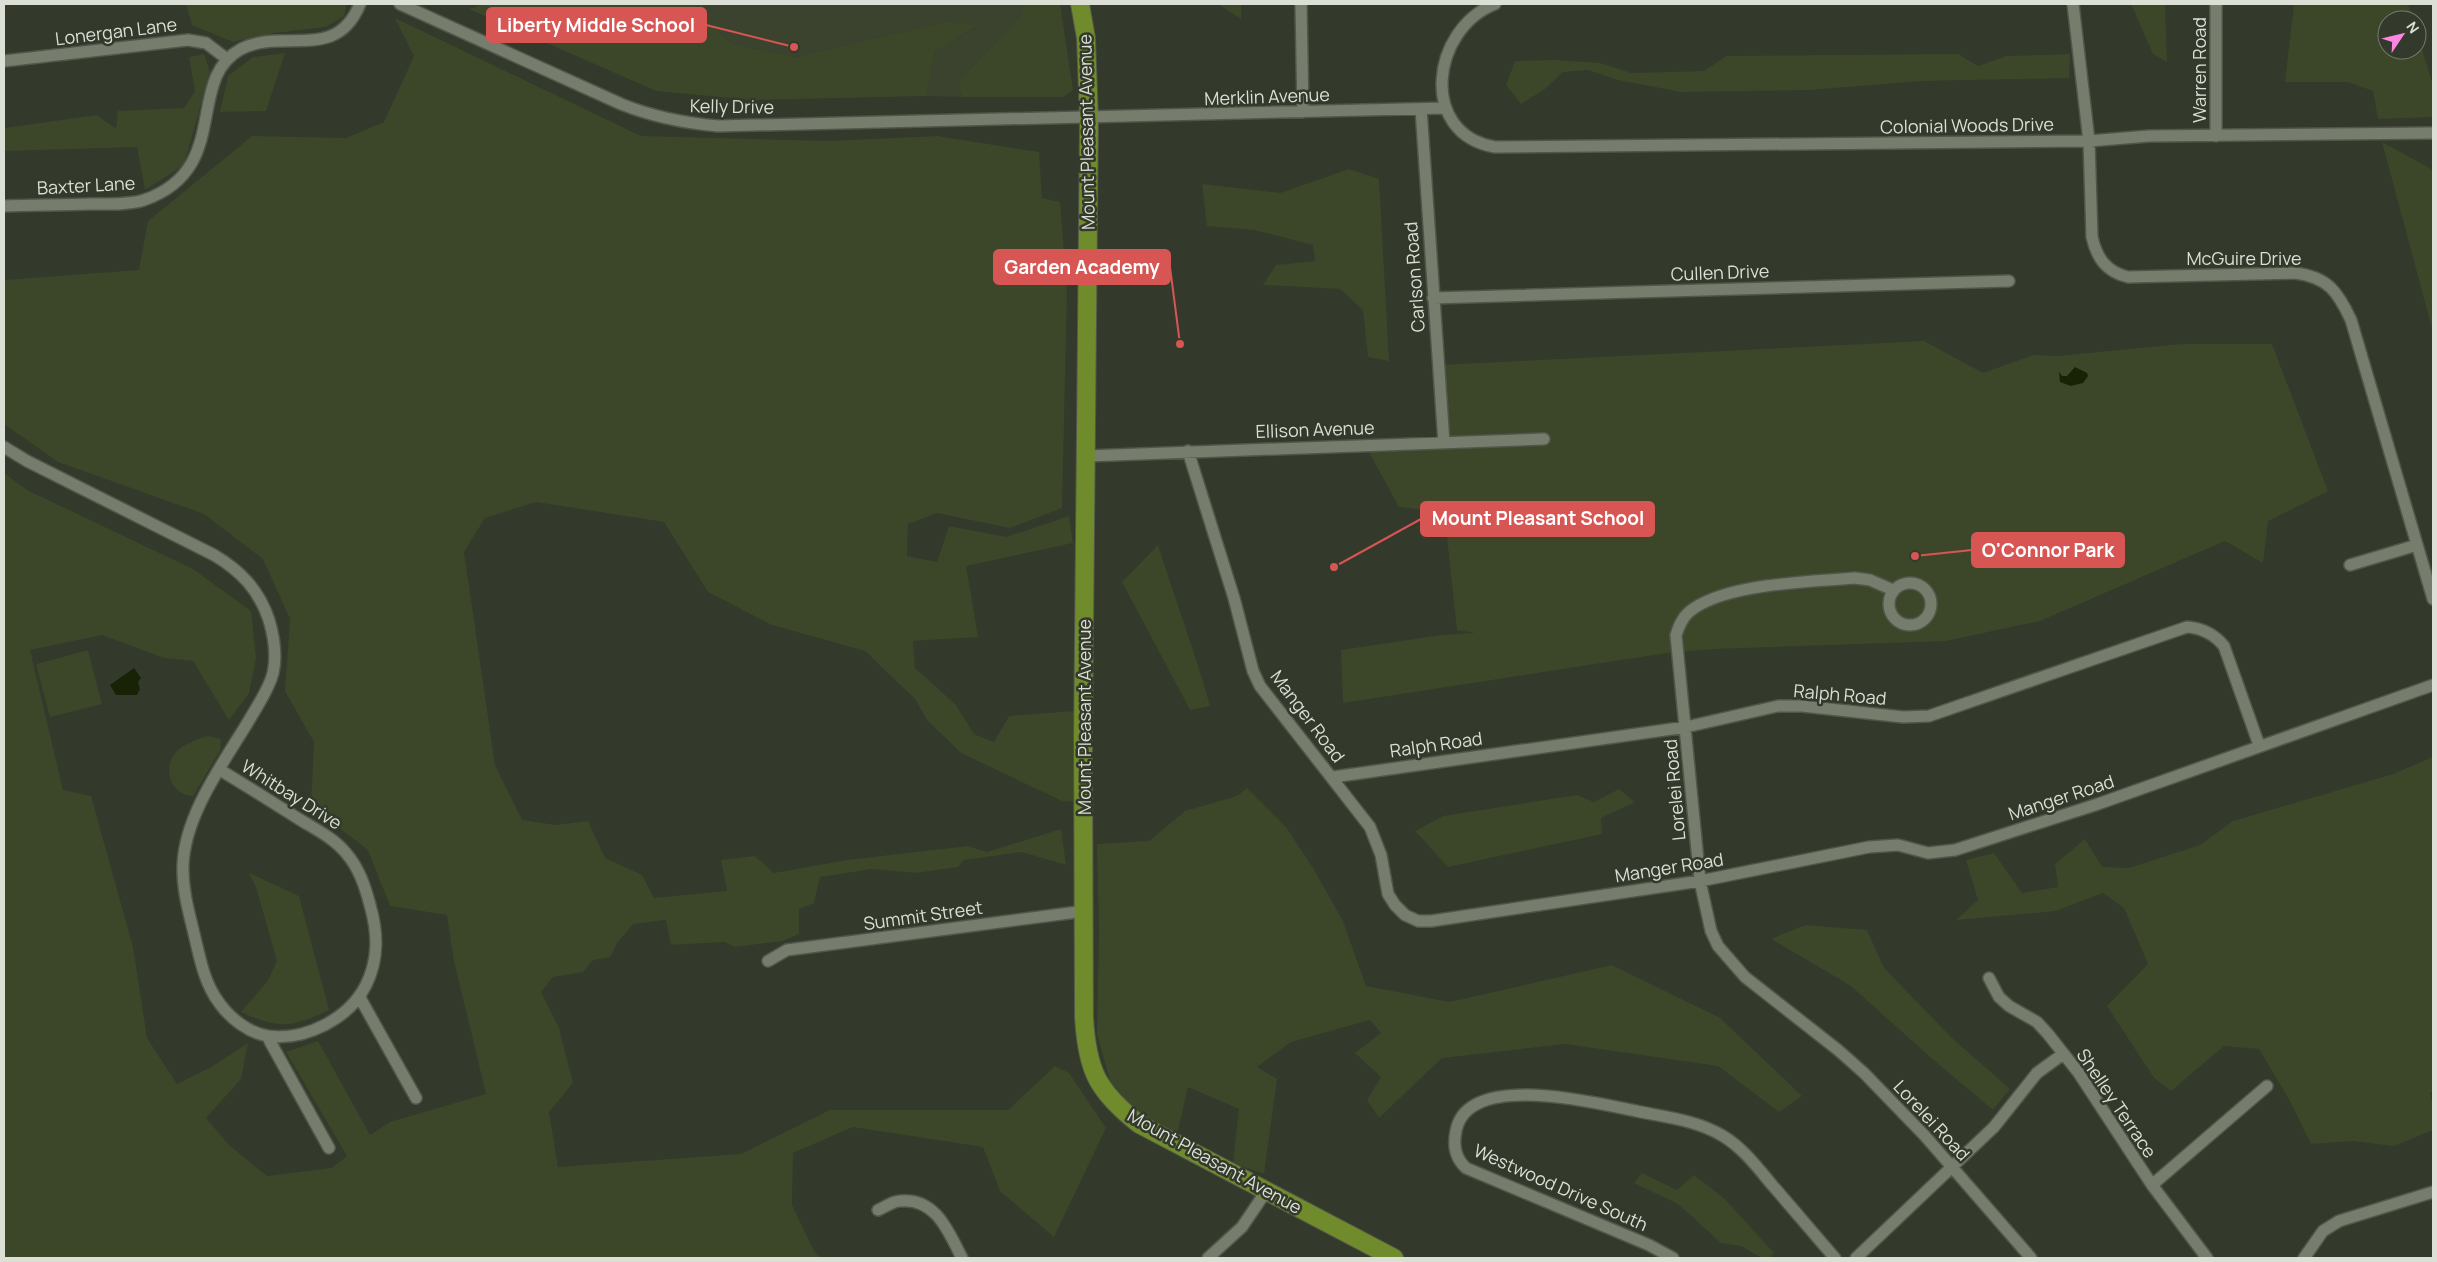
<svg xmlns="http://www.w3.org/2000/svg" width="2437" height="1262" font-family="Manrope,sans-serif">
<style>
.built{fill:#3b432f}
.green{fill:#3b4728}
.water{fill:#182305}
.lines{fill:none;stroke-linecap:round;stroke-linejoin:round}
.street-casing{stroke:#51564a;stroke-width:14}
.primary-casing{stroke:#51564a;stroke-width:20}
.street{stroke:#767d6d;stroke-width:11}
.primary{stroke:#6f8b2c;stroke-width:18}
.labels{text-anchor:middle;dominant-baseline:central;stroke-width:5;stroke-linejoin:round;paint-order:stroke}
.street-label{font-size:18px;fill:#dbdfd6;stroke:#33392b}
.leader{fill:none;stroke:#d75654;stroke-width:2}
.callout-dot{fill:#d75654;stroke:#33392b;stroke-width:2}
.callout{fill:#d75654;stroke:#d75654;stroke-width:2}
.callout-label{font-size:19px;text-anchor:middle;font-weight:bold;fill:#fff}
</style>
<rect width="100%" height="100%" fill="#33392b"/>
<!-- built -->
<path class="built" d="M695 4H1022L1021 16 968 71 958 86 962 97 927 96 935 52 976 27 948 21 795 57 731 43 705 19Z"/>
<!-- green -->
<path class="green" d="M186 4H347L344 16 326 27 275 33 233 42 192 25Z
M484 4H695L705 19 731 43 795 57 948 21 977 26 935 52 927 96 752 100 656 91 469 9Z
M1022 4H1060L1073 90 1063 97H962L958 86 968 71 1021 16Z
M1218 4H1241V19Z
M2131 4H2165L2167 62 2153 54Z
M2294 4H2408L2413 20H2387V50H2417V33L2433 85V117L2378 119 2373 91 2348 82H2285Z
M395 18 641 136 828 141 937 136 1039 152 1042 198 1060 202 1067 290 1062 508 1010 528 937 513 908 524 907 556 937 562 949 526 1006 537 1069 516 1073 543 966 566 978 637 913 641 915 668 956 705 974 734 994 742 1009 716 1074 711 1077 802 1062 801 961 753 927 720 915 699 865 651 772 625 708 592 664 522 536 502 485 518 464 552 495 765 522 820 556 825 588 821 605 858 642 875 654 898 727 891 721 860 755 856 774 873 847 860 968 846 987 852 1061 829 1066 865 1022 852 964 860 958 867 916 873 872 869 820 877 814 903 799 909V934L783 941 734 947 725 942 671 945 666 920 633 924 617 943 610 957 593 960 583 972 553 977 541 992 559 1028 573 1083 549 1112 558 1167 741 1154 830 1110H1008L1055 1066 1069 1073 1106 1128 1054 1237 1000 1191 983 1147 853 1127 793 1153 792 1205 814 1251 821 1258H4V473L27 490 193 569 251 611 256 658 249 693 229 720 193 661 164 658 102 635 30 650 63 790 91 796 133 947 147 1038 177 1084 211 1067 248 1043 241 1079 206 1118 229 1145 267 1176 332 1168 347 1156 286 1052 318 1041 370 1135 390 1122 486 1094 454 961 447 915 390 906 368 850 311 806 314 742 285 691 290 619 263 559 204 514 58 462 4 424V280L139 270 148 221 252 136 346 138 384 122 414 56Z
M285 53 266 111 220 112 228 76 253 57Z
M204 54 210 72 184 165 145 190 137 147 4 151V128L97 115 116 129 118 111 184 108 195 91 189 57Z
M1958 54 1978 66 2006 56 2070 54 2069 78 1922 81 1809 90 1681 92 1618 80 1588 70 1563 72 1545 89 1521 104 1506 85 1515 61 1554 60 1600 63 1631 73 1704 71 1726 56Z
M2382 142 2433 170V332Z
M1349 169 1379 179 1389 361 1368 357 1363 310 1340 289 1263 285 1276 265 1315 261 1313 245 1254 230 1207 226 1202 184 1280 193Z
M1924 341 1983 373 2033 355 2058 356 2182 344H2272L2328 491 2268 521 2263 563 2225 541 2040 621 1946 641 1715 649 1667 653 1343 703 1341 650 1441 635 1475 633 1457 630 1445 519 1531 522 1399 507 1365 445 1444 443 1439 365Z
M1158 545C1175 599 1195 652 1210 706L1190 710 1122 582Z
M88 650 102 704 50 717 36 664Z
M208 736 221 739 220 751 193 796C169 796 161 764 179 749 187 743 198 739 208 736Z
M2433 757V1091L2430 1093 2433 1106V1130L2394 1146 2352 1141 2311 1144 2290 1101 2259 1049 2224 1046 2171 1091 2154 1078 2107 1006 2148 964 2124 908 2103 893 2056 911 1956 920 1978 900 1966 860 1994 853 2022 893 2058 887 2055 864 2085 839 2102 867 2129 868 2200 845 2233 821 2393 774Z
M1247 788 1286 827 1313 868 1343 921 1366 986 1450 1002 1612 965 1720 1018 1802 1096 1779 1112 1718 1066 1565 1044 1442 1058 1379 1118 1367 1100 1381 1077 1355 1053 1381 1033 1370 1020 1291 1042 1257 1067 1277 1079 1264 1174 1233 1163 1239 1109 1188 1087 1177 1135 1135 1111 1110 1081 1097 1034 1099 931 1097 844 1149 841 1185 811 1237 796Z
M1619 789 1635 802 1601 818 1602 834 1448 867 1415 831 1443 816 1577 795 1594 802Z
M249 873 299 896 329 1010C291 1028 279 1029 241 1012L267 982 277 961 256 887Z
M1805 925 1867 930 1884 968 1953 1039 2010 1089 1993 1110 1930 1057 1851 986 1771 939Z
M1642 1173 1677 1190 1694 1175 1725 1199 1774 1253 1769 1258H1762L1741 1246 1721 1243 1678 1204 1634 1183Z"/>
<!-- water -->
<path class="water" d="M2075 367 2087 373 2088 376 2083 383 2071 386 2060 382 2059 372 2062 376H2067Z
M134 668 141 678 138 682 140 689 137 695H116L110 685Z"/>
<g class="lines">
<defs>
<path id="street" d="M400 4 621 104C653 117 684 123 718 126L1446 108
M1301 4 1303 112
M1495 4C1431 29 1418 134 1495 147L2089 141 2149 136 2433 133
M2073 4 2089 141 2092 237C2097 259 2107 272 2128 277L2295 273C2328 277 2338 292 2351 320L2433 599
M4 61 188 40 206 43 227 59
M1421 109 1444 443
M2216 136V4
M4 206C33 205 62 205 91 204 108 204 128 205 144 200 233 169 184 80 241 49 284 27 336 63 360 4
M1433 298 2009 281
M4 447 27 461 214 555C241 571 259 590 269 620 274 637 277 656 273 673 269 689 259 703 251 717 225 761 185 813 183 865 182 891 190 916 196 942 201 964 206 986 220 1004 231 1019 249 1033 268 1036 305 1041 349 1019 366 985 379 959 378 933 370 905 365 886 359 868 346 853 334 838 315 829 299 819 273 803 247 786 220 770
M1188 451 1234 598 1253 671 1260 686 1370 827 1381 855 1388 894 1395 905 1405 915 1418 921H1431L1700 881 1869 847 1898 845 1928 853 1955 850 2098 804 2433 685
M1087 456 1544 439
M2350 565 2417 545
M1889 604a21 21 0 1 1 42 0a21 21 0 1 1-42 0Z
M1893 590 1870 580 1855 578C1810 582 1724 583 1689 612 1682 618 1679 626 1676 635L1700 881 1711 931 1718 946 1745 977 1838 1050 1864 1073 1925 1136 2031 1258
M1333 777 1686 727 1778 706H1802L1903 717 1929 716 2187 627C2203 628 2214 634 2224 646L2259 745
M768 961 787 950 1085 911
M1989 978 1999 997 2009 1006 2037 1022 2048 1034 2078 1072 2152 1185 2207 1258
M359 996 416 1098
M267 1036 329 1148
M2152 1185 2267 1086
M878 1210C885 1207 893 1201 900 1201 936 1197 949 1233 962 1258
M1208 1258 1242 1227 1267 1190
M1673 1258 1649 1245 1466 1168C1455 1158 1453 1145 1456 1131 1467 1070 1597 1103 1636 1111 1664 1117 1697 1120 1723 1136 1743 1148 1758 1168 1773 1186 1794 1210 1814 1234 1835 1258
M1856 1258 1994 1127 2037 1073 2063 1054
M2304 1258 2323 1231 2339 1221 2433 1192"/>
<path id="primary" d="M1080 4 1086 38 1089 118 1083 739 1084 1017C1087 1070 1097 1091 1139 1124L1394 1258"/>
</defs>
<!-- street casing -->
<use href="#street" class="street-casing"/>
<!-- primary casing -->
<use href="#primary" class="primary-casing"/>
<!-- street -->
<use href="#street" class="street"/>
<!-- primary -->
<use href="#primary" class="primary"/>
</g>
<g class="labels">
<!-- street labels -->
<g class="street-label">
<text transform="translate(116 31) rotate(-7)">Lonergan Lane</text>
<text transform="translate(2199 70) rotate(-90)">Warren Road</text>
<text transform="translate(1267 96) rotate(-2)">Merklin Avenue</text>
<text transform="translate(732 106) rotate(1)">Kelly Drive</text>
<text transform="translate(1967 125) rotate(-1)">Colonial Woods Drive</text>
<text transform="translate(1086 132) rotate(-91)">Mount Pleasant Avenue</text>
<text transform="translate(86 185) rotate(-3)">Baxter Lane</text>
<text x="2244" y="258">McGuire Drive</text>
<text transform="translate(1720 272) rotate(-2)">Cullen Drive</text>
<text transform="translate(1414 277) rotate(-94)">Carlson Road</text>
<text transform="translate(1315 429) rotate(-2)">Ellison Avenue</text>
<text transform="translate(1840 694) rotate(5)">Ralph Road</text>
<text transform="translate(1308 716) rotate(53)">Manger Road</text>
<text transform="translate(1084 717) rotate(-90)">Mount Pleasant Avenue</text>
<text transform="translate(1436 744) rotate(-8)">Ralph Road</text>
<text transform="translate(1674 790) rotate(-95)">Lorelei Road</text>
<text transform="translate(292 794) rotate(32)">Whitbay Drive</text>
<text transform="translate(2061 797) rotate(-18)">Manger Road</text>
<text transform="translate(1669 867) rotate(-9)">Manger Road</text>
<text transform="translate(923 915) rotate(-8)">Summit Street</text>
<text transform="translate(2117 1103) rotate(56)">Shelley Terrace</text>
<text transform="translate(1932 1120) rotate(47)">Lorelei Road</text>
<text transform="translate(1215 1161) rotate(29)">Mount Pleasant Avenue</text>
<text transform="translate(1561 1187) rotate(24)">Westwood Drive South</text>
</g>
</g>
<!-- callouts -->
<path class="leader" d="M794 47L706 25M1180 344L1170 267M1334 567L1421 519M1915 556L1972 550"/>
<g class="callout-dot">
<circle cx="794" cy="47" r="5"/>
<circle cx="1180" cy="344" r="5"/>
<circle cx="1334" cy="567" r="5"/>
<circle cx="1915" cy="556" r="5"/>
</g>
<g class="callout">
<rect x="487" y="8" width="219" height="34" rx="5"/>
<rect x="994" y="250" width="176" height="34" rx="5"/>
<rect x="1421" y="502" width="233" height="34" rx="5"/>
<rect x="1972" y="533" width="152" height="34" rx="5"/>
</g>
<g class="callout-label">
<text x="596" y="32">Liberty Middle School</text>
<text x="1082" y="274">Garden Academy</text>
<text x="1538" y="525">Mount Pleasant School</text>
<text x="2048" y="557">O'Connor Park</text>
</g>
<!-- border -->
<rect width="2437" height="1262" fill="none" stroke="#dbdfd6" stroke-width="10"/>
<!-- north arrow -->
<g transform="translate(2402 35) rotate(55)"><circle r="24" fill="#33392b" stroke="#767b6f"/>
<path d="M0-4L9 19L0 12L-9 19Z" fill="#fd86e1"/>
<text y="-8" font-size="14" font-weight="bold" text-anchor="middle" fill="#dbdfd6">N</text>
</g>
</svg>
